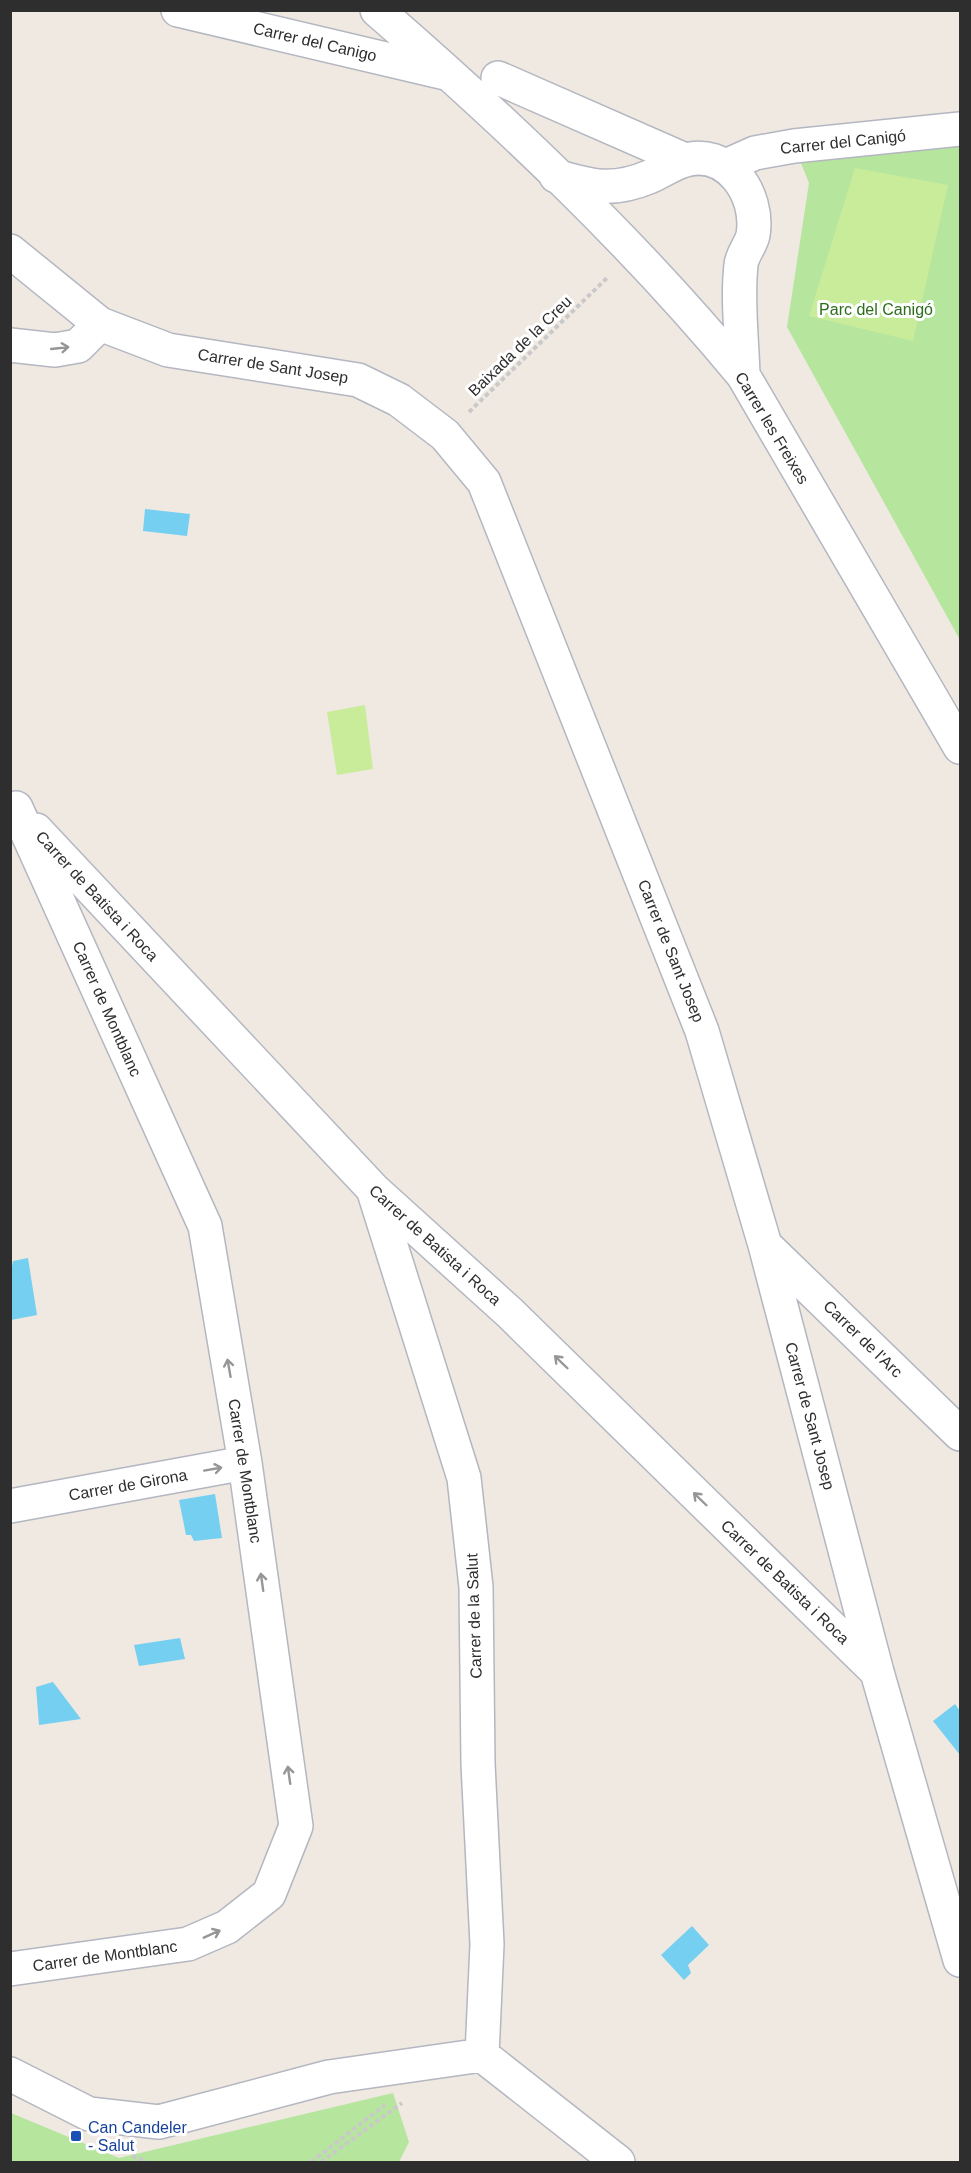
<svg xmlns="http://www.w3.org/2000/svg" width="971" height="2173" font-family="Helvetica,sans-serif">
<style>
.green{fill:#b6e59e}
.pitch{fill:#c9ec9a}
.water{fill:#75cff0}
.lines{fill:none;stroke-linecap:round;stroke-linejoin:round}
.minor-casing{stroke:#b4b7c1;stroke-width:36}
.path{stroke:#c9c9c9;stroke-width:4;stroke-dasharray:4.5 3;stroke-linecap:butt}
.minor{stroke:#fff;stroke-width:33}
.oneway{stroke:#969696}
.transit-dot{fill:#1a4fb4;stroke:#fff;stroke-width:2}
.labels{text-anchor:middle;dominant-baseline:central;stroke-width:6;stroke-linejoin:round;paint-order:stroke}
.street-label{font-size:16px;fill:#2e2e2e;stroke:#fff}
.park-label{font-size:16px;fill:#2c6e1b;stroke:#fff}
.transit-label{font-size:16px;fill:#164399;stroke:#fff;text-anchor:start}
</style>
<rect width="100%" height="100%" fill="#efe9e1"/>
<!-- green -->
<path class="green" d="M960 121V640L787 327 809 183 794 146Z
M393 2093 409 2142 399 2162H11V2113L119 2158Z"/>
<!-- pitch -->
<path class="pitch" d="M855 168 948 185 913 341 809 316Z
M365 705 373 769 337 775 327 712Z"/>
<!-- water -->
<path class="water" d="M145 509 190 514 187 536 143 531Z
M28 1258 37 1315 11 1320V1271L13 1261Z
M215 1494 222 1538 194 1541 191 1535H186L179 1500Z
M180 1638 185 1659 139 1666 134 1645Z
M53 1682 81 1719 39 1725 36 1687Z
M955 1704 960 1711V1755L933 1721Z
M692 1926 709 1945 688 1965 691 1973 684 1980 661 1955Z"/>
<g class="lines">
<defs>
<path id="minor" d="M178 10 445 73
M377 10C506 122 634 243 743 375L960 747
M498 78 685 160
M728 165 755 153 794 146 960 129
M556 176C592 187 613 192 649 177 660 172 671 165 682 161 727 146 760 194 753 235 751 245 742 254 741 265 737 300 742 339 743 375
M10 251 100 324 168 350 358 380 399 400 445 435 484 482 702 1031 765 1245 877 1672 960 1960
M10 345 55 350 78 346 100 324
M36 830 374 1190 510 1313 877 1672
M374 1192 464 1478 476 1587 478 1764 487 1944 482 2055
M765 1245 960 1434
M10 1506 245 1463
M10 1969 188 1944 227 1927 269 1894 296 1826 245 1463 205 1226 16 808
M10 2074 89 2114 159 2122 329 2077 482 2055 618 2162"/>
</defs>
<!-- minor casing -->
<use href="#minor" class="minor-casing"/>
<!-- path -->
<path class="path" d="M469 412 608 277
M132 2156 148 2162
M311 2162 385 2105
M321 2162 402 2103"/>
<!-- minor -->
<use href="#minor" class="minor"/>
</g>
<!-- one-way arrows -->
<defs><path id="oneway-shaft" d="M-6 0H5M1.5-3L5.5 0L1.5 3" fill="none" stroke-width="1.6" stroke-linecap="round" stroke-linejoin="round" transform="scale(1.5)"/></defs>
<g class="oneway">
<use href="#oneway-shaft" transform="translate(60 348) rotate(-6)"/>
<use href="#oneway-shaft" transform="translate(561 1362) rotate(-136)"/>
<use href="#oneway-shaft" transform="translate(229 1368) rotate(-100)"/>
<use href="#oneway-shaft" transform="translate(213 1469) rotate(-10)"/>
<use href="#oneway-shaft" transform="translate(700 1499) rotate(-136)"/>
<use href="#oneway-shaft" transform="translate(262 1582) rotate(-98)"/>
<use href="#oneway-shaft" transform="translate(289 1775) rotate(-98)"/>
<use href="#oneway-shaft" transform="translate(212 1934) rotate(-24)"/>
</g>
<!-- markers -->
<rect class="transit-dot" x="70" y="2130" width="12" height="12" rx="3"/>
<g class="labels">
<!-- street labels -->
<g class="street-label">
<text transform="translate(315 42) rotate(13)">Carrer del Canigo</text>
<text transform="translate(843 142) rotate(-6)">Carrer del Canigó</text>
<text transform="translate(520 346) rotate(-44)">Baixada de la Creu</text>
<text transform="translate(273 366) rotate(9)">Carrer de Sant Josep</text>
<text transform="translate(772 428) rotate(59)">Carrer les Freixes</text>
<text transform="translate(97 896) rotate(47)">Carrer de Batista i Roca</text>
<text transform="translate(671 951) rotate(68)">Carrer de Sant Josep</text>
<text transform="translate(107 1009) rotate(66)">Carrer de Montblanc</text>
<text transform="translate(435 1245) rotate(42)">Carrer de Batista i Roca</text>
<text transform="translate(863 1339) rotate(44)">Carrer de l'Arc</text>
<text transform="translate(810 1416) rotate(75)">Carrer de Sant Josep</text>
<text transform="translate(245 1471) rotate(81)">Carrer de Montblanc</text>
<text transform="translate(128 1485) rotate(-10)">Carrer de Girona</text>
<text transform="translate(785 1582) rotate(44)">Carrer de Batista i Roca</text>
<text transform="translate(474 1616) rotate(-92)">Carrer de la Salut</text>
<text transform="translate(105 1956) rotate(-8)">Carrer de Montblanc</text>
</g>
<!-- park labels -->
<g class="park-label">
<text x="876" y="309">Parc del Canigó</text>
</g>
<!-- transit labels -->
<g class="transit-label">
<text x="88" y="2127">Can Candeler<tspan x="88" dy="18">- Salut</tspan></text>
</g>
</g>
<!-- border -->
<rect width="971" height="2173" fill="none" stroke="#2e2e2e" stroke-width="24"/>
</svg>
